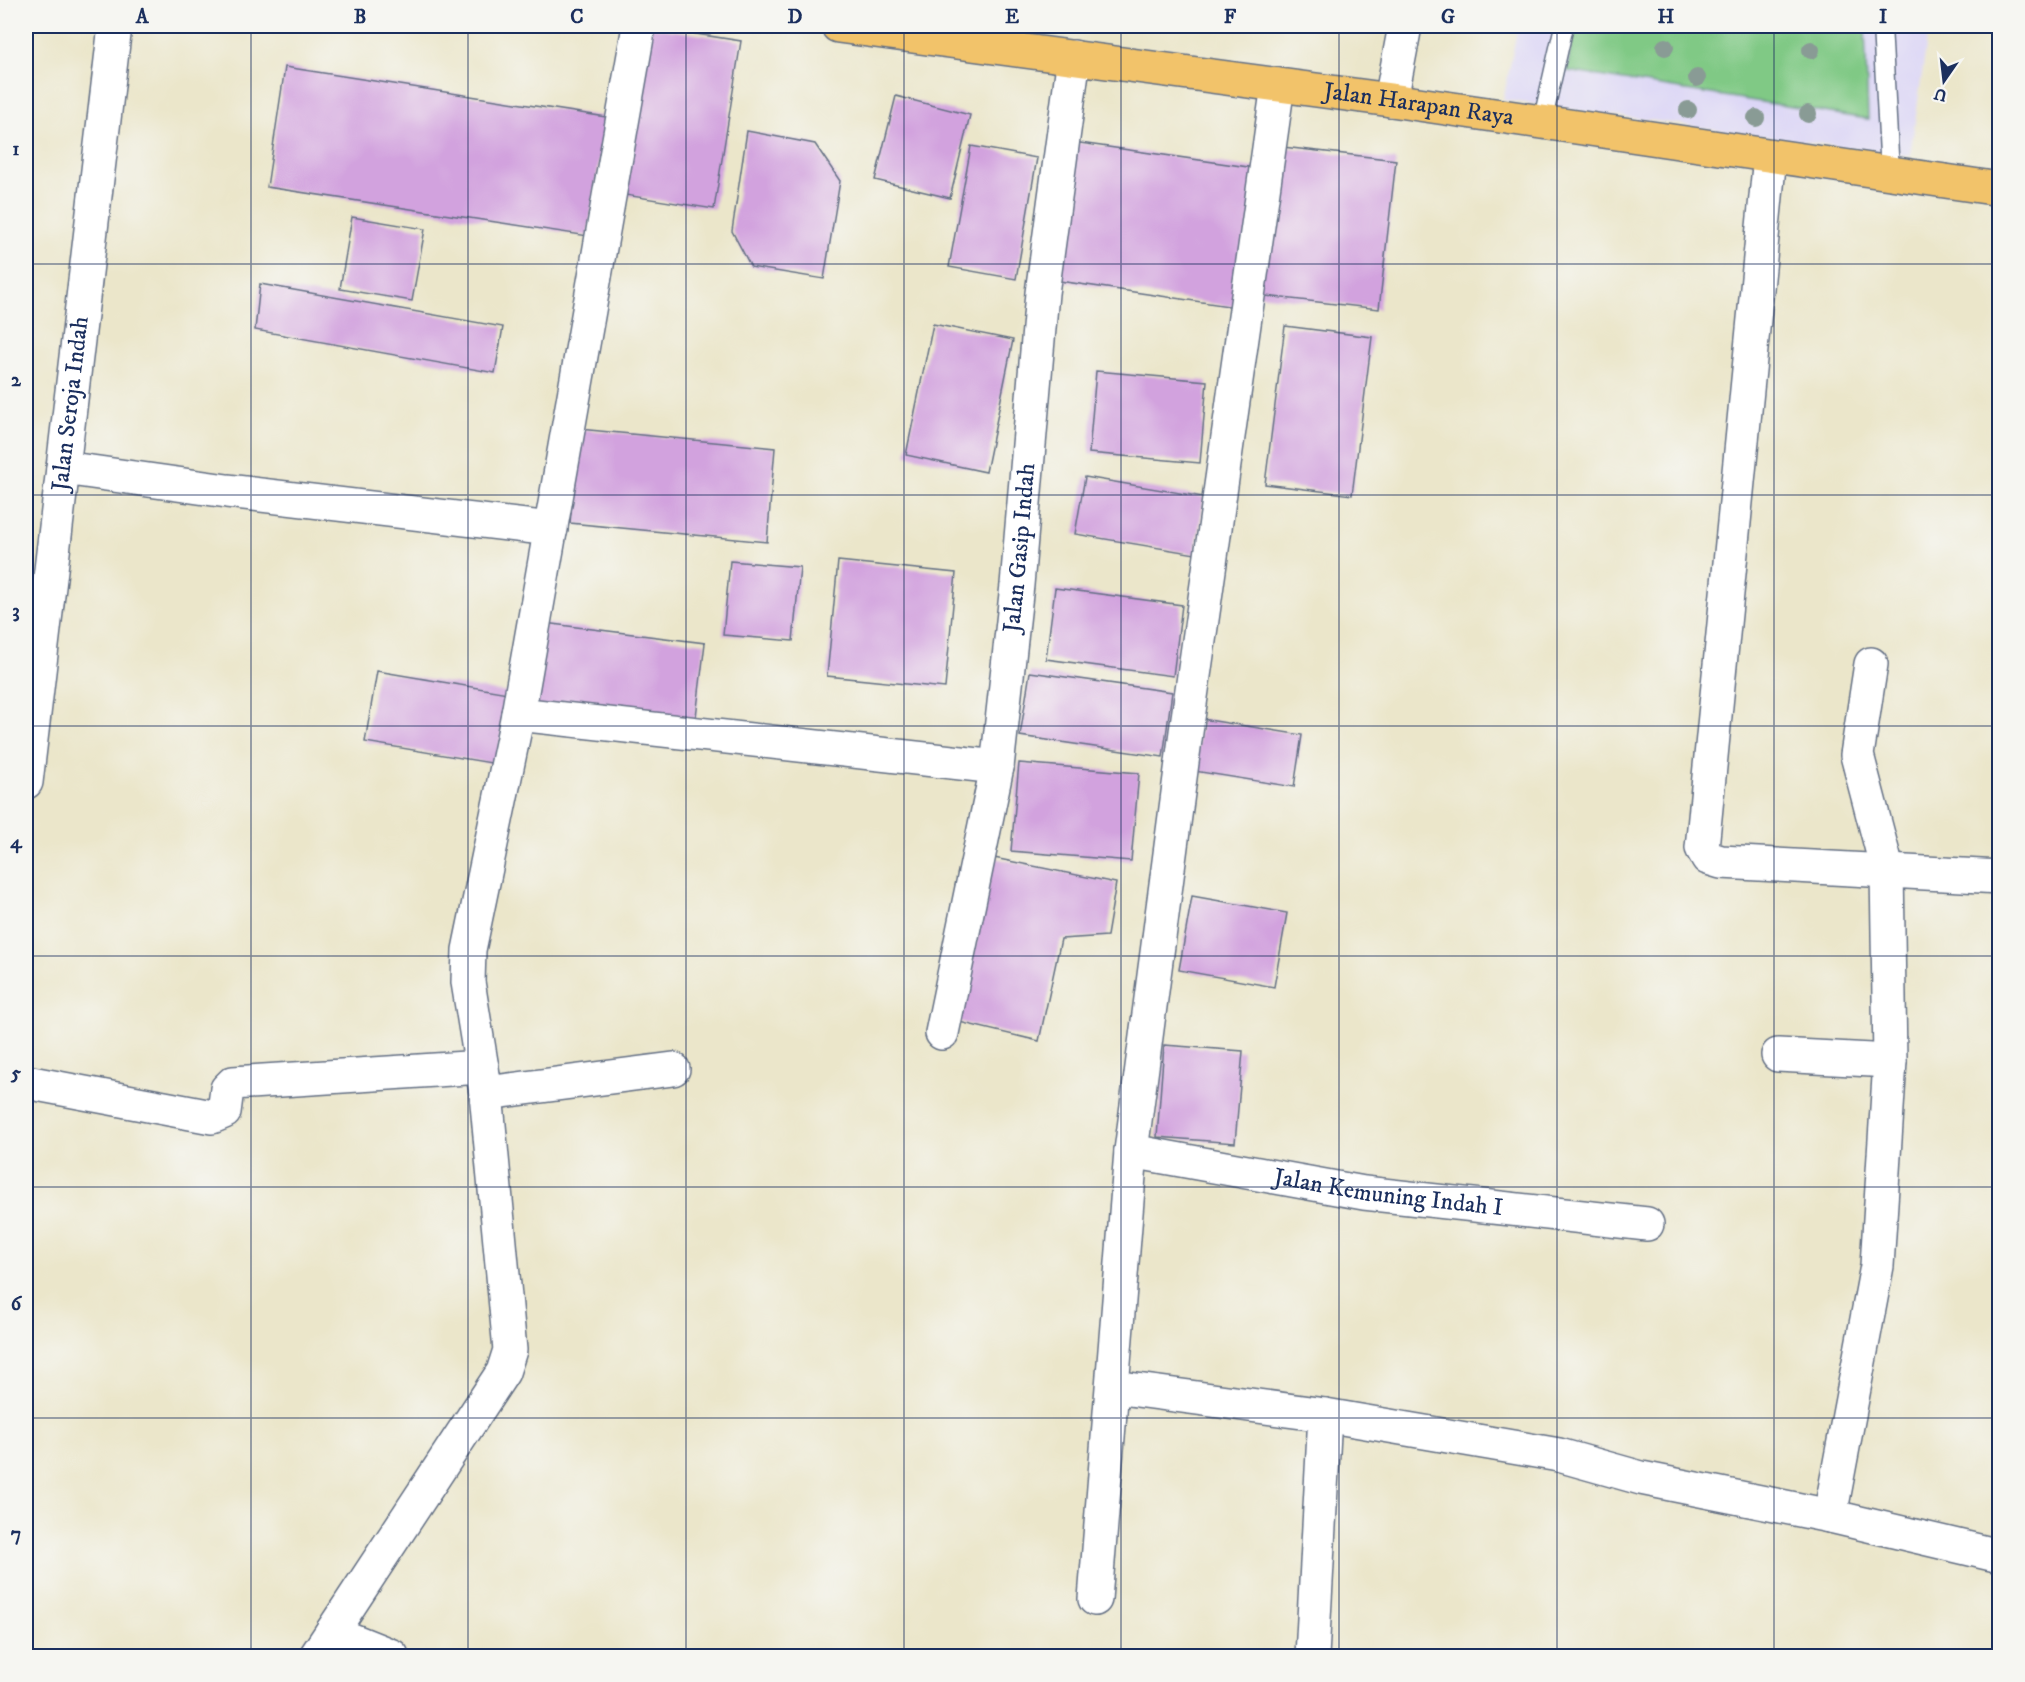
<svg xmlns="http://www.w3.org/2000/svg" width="2025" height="1682" font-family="'IM FELL DW Pica',serif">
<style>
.built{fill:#dcd6f6}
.green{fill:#80c985;stroke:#4e7c72;stroke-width:1.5}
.building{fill:#d2a2de}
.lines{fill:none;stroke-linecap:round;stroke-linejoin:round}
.service-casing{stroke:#646f84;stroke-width:21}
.minor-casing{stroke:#646f84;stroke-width:36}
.primary-casing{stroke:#646f84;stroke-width:36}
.service{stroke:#fff;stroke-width:18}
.minor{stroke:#fff;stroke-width:33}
.primary{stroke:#f2c36a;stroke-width:33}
.tree{fill:#899b95}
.grid{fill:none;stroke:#1b2f5e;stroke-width:1.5;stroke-opacity:0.55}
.labels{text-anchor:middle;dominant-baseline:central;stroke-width:4.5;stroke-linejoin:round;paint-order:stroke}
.street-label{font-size:24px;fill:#1b2f5e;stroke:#f6f6f2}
.neatline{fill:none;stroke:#1b2f5e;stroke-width:2}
.grid-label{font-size:20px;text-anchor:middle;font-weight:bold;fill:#1b2f5e}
</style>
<rect width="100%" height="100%" fill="#f6f6f2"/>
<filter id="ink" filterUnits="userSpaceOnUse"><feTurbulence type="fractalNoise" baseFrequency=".0167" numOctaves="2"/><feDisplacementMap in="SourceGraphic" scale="12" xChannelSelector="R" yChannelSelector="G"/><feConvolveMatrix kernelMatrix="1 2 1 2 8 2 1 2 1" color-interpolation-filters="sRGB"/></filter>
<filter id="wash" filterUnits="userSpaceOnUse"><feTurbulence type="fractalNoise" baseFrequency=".008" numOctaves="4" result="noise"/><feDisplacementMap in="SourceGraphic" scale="24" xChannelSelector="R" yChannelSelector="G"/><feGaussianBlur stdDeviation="1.35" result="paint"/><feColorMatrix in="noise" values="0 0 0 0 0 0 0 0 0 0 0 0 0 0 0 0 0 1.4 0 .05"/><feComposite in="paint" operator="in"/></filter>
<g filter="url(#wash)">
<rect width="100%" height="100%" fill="#ebe6ca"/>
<!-- built -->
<path class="built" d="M1518 26H1929L1910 156 1503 100Z"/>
<!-- green -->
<path class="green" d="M1574 26H1865L1868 119 1567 71Z"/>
<g id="blocks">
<!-- building -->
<path class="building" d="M651 27 741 41 714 209 625 195Z
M285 67 606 117 588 236 267 187Z
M896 96 970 115 950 198 875 180Z
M747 131 815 144 840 181 824 279 751 267 732 231Z
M1066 141 1262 169 1242 308 1046 279Z
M971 146 1037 158 1016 279 949 267Z
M1274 146 1396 160 1379 309 1257 295Z
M352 217 425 229 412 301 340 289Z
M260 284 503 327 495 373 255 330Z
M933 324 1013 340 986 472 906 455Z
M1285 326 1372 337 1352 495 1265 484Z
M1096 371 1207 381 1200 463 1089 453Z
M579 429 775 448 767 542 570 523Z
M1085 477 1204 497 1195 554 1075 534Z
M730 561 800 567 793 641 723 635Z
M838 561 956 573 945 688 827 676Z
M1055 588 1182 605 1173 676 1046 659Z
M544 623 705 643 694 733 532 712Z
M377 671 508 693 497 764 365 742Z
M1030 672 1172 692 1163 757 1020 736Z
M1202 719 1302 735 1294 787 1194 771Z
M1019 763 1139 773 1131 861 1011 851Z
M994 858 1116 883 1107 936 1061 939 1039 1041 959 1022Z
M1192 896 1287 913 1274 987 1179 970Z
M1164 1045 1243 1051 1235 1143 1157 1137Z"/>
</g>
</g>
<g filter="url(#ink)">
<use href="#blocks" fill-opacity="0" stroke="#646f84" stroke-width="1.5"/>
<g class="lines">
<defs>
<path id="service" d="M1882 26 1890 173
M1542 123 1564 26"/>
<g id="minor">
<path d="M1391 100 1405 26"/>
<path d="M1770 156 1702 848 1708 858 1721 862 2000 877"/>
<path d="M63 468 227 491 551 529"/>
<path d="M518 714 997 767"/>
<path id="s1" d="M26 782 115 26"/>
<path id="s2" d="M942 1033 997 767 1017 585 1042 293 1074 57"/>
<path d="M1778 1055 1890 1061"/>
<path d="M26 1082 212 1117 224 1112 227 1089 233 1083 482 1067"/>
<path d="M486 1093 673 1069"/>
<path id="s3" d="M1131 1151 1364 1193 1647 1224"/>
<path d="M1114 1387 1325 1415 1312 1656"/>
<path d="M1325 1415 1559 1455 1641 1478 1830 1516 1877 1266 1890 1061 1887 869 1857 755 1871 664"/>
<path d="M1830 1516 2000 1556"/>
<path d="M1095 1599 1131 1151 1186 732 1278 85"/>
<path d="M332 1632 392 1656"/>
<path d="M316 1656 503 1372 510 1350 486 1093 468 982 469 950 518 714 639 26"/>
</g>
<g id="primary">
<path id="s4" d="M838 26 1391 100 2000 189"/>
</g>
</defs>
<!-- service casing -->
<use href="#service" class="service-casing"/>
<!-- minor casing -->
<use href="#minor" class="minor-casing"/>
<!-- primary casing -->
<use href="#primary" class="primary-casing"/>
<!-- service -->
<use href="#service" class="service"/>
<!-- minor -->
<use href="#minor" class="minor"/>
<!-- primary -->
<use href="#primary" class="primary"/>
</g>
<!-- trees -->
<g class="tree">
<circle cx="1665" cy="47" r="9"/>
<circle cx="1811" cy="50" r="9"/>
<circle cx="1697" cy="78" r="9"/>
<circle cx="1688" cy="110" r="9"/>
<circle cx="1808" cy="114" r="9"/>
<circle cx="1756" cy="118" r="9"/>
</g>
</g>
<!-- grid -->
<path class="grid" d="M251 26V1656M468 26V1656M686 26V1656M904 26V1656M1121 26V1656M1339 26V1656M1557 26V1656M1774 26V1656M26 264H2000M26 495H2000M26 726H2000M26 956H2000M26 1187H2000M26 1418H2000"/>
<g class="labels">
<!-- street labels -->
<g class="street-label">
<text stroke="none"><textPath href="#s4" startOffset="586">Jalan Harapan Raya</textPath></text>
<text stroke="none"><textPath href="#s1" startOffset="381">Jalan Seroja Indah</textPath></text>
<text stroke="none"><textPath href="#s2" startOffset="492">Jalan Gasip Indah</textPath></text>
<text stroke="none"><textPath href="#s3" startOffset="261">Jalan Kemuning Indah I</textPath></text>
</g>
</g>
<!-- margin -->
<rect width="2025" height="1682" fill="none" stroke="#f6f6f2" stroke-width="66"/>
<!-- north arrow -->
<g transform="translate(1944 81) rotate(194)" stroke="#f6f6f2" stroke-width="4.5" paint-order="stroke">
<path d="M0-4.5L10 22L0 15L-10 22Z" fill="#1b2f5e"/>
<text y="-9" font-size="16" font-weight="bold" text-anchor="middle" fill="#1b2f5e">U</text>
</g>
<rect x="33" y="33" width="1959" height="1616" class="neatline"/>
<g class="grid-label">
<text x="142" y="23">A</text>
<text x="360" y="23">B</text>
<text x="577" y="23">C</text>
<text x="795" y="23">D</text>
<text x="1012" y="23">E</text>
<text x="1230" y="23">F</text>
<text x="1448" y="23">G</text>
<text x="1666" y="23">H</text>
<text x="1883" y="23">I</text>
<text x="16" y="155">1</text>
<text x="16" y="386">2</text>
<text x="16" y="617">3</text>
<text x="16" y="848">4</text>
<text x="16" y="1079">5</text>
<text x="16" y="1310">6</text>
<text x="16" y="1540">7</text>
</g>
</svg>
